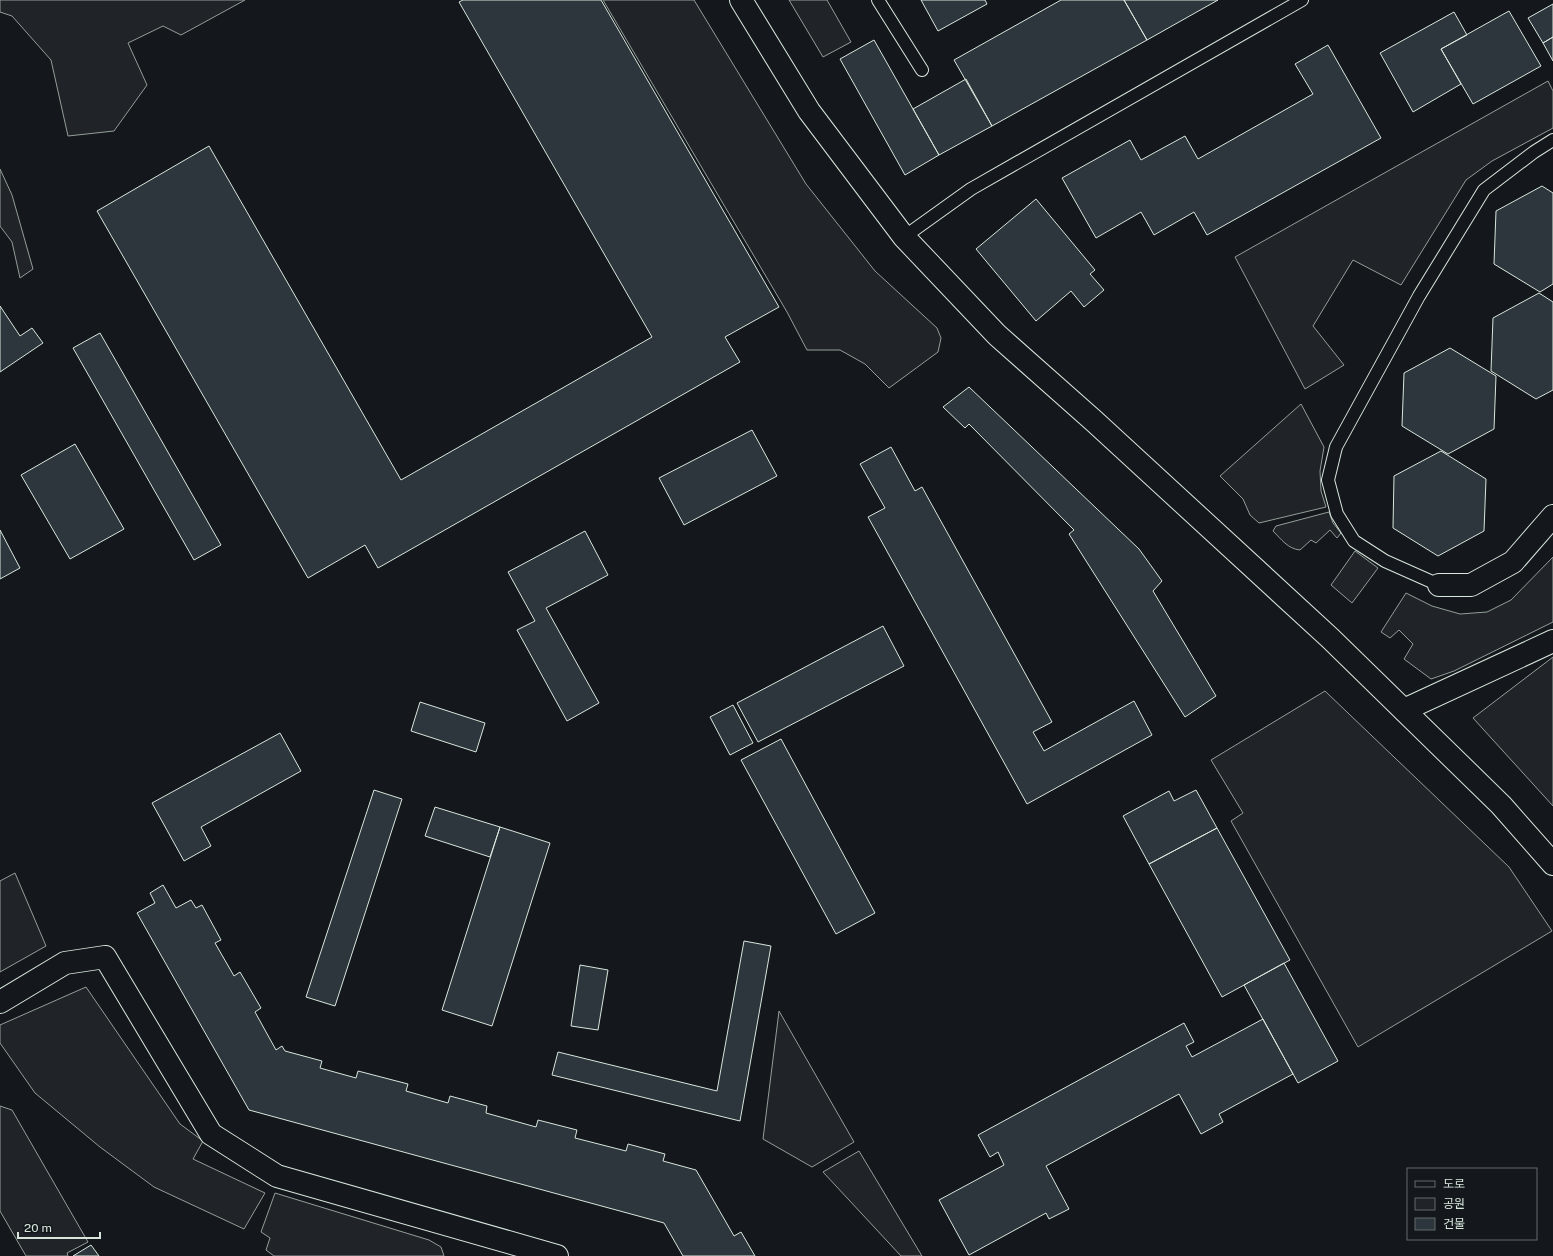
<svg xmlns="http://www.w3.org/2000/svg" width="1553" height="1256" font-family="'Public Sans','Noto Sans KR',sans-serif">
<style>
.green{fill:#202428;stroke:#939e99}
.building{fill:#2c363c;stroke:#d8e6dc}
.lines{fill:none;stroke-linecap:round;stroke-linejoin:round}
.service-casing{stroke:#d8e6dc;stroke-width:14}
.minor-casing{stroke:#d8e6dc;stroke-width:24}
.tertiary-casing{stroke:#d8e6dc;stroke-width:24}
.service{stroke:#14181c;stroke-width:12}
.minor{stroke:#14181c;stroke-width:22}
.tertiary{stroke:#14181c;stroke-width:22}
</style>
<rect width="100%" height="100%" fill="#14181c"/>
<!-- green -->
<path class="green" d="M0 0H245L181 35 163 26 128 43 147 85 114 131 68 136 51 60 12 16 0 12Z
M603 0H694L806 184 875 271 937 328 941 338 938 352 889 388 865 364 840 350H807L787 312Z
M789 0H827L851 42 823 57Z
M1548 81 1553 91V128L1492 161 1466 180 1401 285 1353 260 1313 326 1344 365 1305 389 1235 257Z
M0 169 12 195 33 269 20 278 12 242 0 226Z
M1301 404 1324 447 1320 471 1321 491 1326 507 1259 523 1250 515 1243 499 1220 476Z
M1329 512 1333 523 1341 533 1337 538 1330 530 1316 543 1311 540 1300 550C1288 549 1281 539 1273 531L1276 526Z
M1355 551 1378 568 1352 603 1331 585Z
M1553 557V622L1454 671 1431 679 1404 659 1413 644 1399 630 1390 638 1381 632 1406 593 1432 606 1460 614 1487 612 1511 600Z
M1553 657V806L1473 718Z
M1325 691 1509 867 1552 931 1358 1047 1231 821 1243 813 1211 760Z
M15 873 46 946 0 972V881Z
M86 987 180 1124 203 1141 193 1159 265 1193 244 1229 154 1187 100 1147 35 1093 0 1043V1025Z
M779 1011 854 1142 812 1167 763 1139Z
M0 1106 12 1110 88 1242 67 1253 68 1256H26L0 1211Z
M859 1151 922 1256H901L823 1172Z
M275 1193 429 1240 441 1247 444 1256H274L266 1250 270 1238 261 1232Z"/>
<!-- building -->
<path class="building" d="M463 0H601L779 307 725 337 740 362 378 568 365 545 308 578 97 211 209 146 401 480 652 337 459 2Z
M921 0H985L987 4 938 31Z
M1061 0H1124L1147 40 992 126 954 60Z
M1124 0H1218L1147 40Z
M1553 4V37L1543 43 1528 18Z
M1509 11 1541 66 1473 104 1441 49Z
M1454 12 1467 35 1441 49 1461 84 1413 112 1380 53Z
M1553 37V61L1543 43Z
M874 40 939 155 905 175 840 59Z
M1328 45 1381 138 1207 235 1194 212 1154 235 1141 212 1096 238 1062 178 1130 140 1141 160 1185 136 1198 159 1313 94 1295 64Z
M966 79 992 126 939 155 913 109Z
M1542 186 1553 193V284L1540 292 1494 264 1496 211Z
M1036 199 1095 270 1090 274 1104 290 1084 307 1071 291 1036 321 976 249Z
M1539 293 1553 302V390L1536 399 1491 371 1493 318Z
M0 306 20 336 32 328 43 343 0 372Z
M100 333 221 545 194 560 73 348Z
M1450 348 1496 376 1494 429 1448 454 1402 426 1404 373Z
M969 387 1139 549 1162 581 1153 591 1216 696 1185 717 1069 534 1074 530 969 424 965 428 943 407Z
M752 430 777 476 684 525 659 478Z
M75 444 124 529 70 559 21 475Z
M891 447 915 491 922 487 1052 722 1033 732 1044 751 1134 701 1152 735 1027 804 868 517 885 508 860 464Z
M1441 451 1486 479 1484 531 1438 556 1393 528 1394 476Z
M0 530 20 568 0 579Z
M585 531 608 575 546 608 599 703 567 721 517 630 535 621 508 572Z
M883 626 904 666 758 742 737 703Z
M420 702 485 723 476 752 411 731Z
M733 705 753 743 730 755 710 717Z
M280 733 301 771 201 827 211 846 184 861 152 803Z
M781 739 875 913 836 934 741 760Z
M374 790 402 799 335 1006 306 997Z
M1196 790 1217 828 1149 864 1123 816 1169 791 1174 801Z
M435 807 500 827 490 857 425 836Z
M500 827 550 843 492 1026 442 1010Z
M1217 828 1290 960 1222 997 1149 864Z
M163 885 176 908 191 900 196 908 202 905 221 940 215 943 234 976 240 972 261 1008 255 1012 276 1050 282 1046 285 1051 322 1061 320 1068 356 1078 358 1071 408 1084 406 1091 448 1103 450 1096 487 1106 486 1113 536 1127 538 1120 577 1130 575 1138 626 1151 628 1144 665 1154 663 1161 696 1170 734 1236 741 1232 755 1256H683L664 1223 249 1110 137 913 155 903 150 893Z
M744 941 771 946 740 1121 552 1075 558 1052 717 1091Z
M1284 963 1338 1061 1298 1083 1244 985Z
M580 965 608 970 598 1030 571 1026Z
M1263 1019 1293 1074 1219 1114 1223 1122 1201 1134 1179 1094 1046 1166 1069 1209 1049 1219 1046 1213 969 1255 939 1200 1004 1165 998 1152 990 1157 978 1135 1184 1023 1194 1042 1186 1046 1192 1057Z
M91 1245 99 1256H73Z"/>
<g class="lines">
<defs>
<path id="service" d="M878 0 922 70
M904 237 971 189 1302 0
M1439 585 1385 561 1354 541 1337 514 1328 480 1336 447 1419 296 1484 190 1534 152 1553 140"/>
<path id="minor" d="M1439 585H1471L1513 562 1553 516
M1404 710 1553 641
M0 1002 65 963 105 957 211 1134 277 1176 557 1256"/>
<path id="tertiary" d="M741 0 809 111 904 237 997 335 1094 421 1330 638 1501 805 1553 864"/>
</defs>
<!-- service casing -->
<use href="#service" class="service-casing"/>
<!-- minor casing -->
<use href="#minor" class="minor-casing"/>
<!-- tertiary casing -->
<use href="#tertiary" class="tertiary-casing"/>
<!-- service -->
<use href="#service" class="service"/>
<!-- minor -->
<use href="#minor" class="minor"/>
<!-- tertiary -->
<use href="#tertiary" class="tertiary"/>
</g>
<!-- legend -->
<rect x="1407" y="1168" width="130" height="72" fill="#14181c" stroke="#626a69"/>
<rect x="1415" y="1181" width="20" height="6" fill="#14181c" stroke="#626a69"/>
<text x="1443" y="1188" font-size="12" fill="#d8e6dc">도로</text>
<rect x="1415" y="1198" width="20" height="12" fill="#202428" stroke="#626a69"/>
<text x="1443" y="1208" font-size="12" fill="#d8e6dc">공원</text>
<rect x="1415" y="1218" width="20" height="12" fill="#2c363c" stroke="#626a69"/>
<text x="1443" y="1228" font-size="12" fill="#d8e6dc">건물</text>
<!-- scale -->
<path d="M18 1232v6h82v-6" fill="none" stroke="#d8e6dc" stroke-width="2"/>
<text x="24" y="1232" font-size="12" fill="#d8e6dc" stroke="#14181c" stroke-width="3" paint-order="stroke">20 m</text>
</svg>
